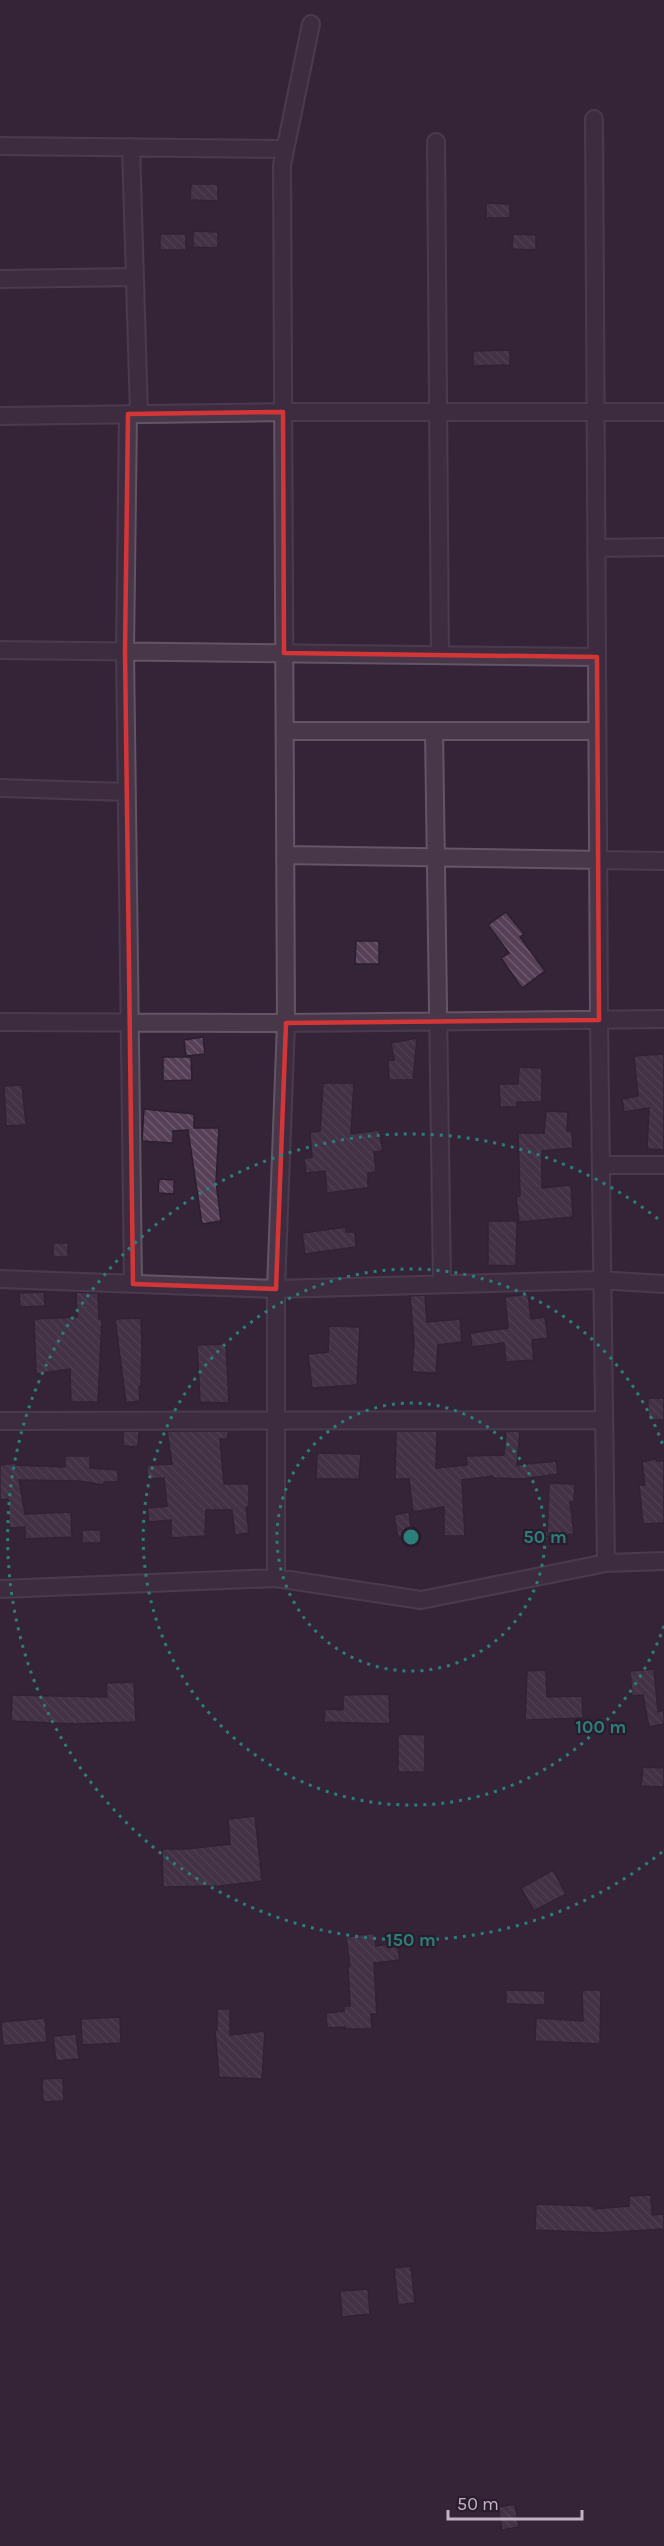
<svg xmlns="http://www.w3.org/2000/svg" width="664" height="2546" font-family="Karla,sans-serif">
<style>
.building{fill:url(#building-back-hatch);stroke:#2d1e2f;stroke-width:1.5}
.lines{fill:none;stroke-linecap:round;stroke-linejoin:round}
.street-casing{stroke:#645566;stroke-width:20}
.street{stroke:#473749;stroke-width:16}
.marked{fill:none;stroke:#d43638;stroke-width:4.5;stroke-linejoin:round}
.ring{fill:none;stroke:#2a7f7b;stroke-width:3;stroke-dasharray:3 6}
.centre{fill:#2a7f7b;stroke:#2b1c2d;stroke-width:3}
.ring-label{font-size:18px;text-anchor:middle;font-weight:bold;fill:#2a7f7b;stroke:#2b1c2d;stroke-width:4.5;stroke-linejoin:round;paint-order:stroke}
</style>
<defs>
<pattern id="building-back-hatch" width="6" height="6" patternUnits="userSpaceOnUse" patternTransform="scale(1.5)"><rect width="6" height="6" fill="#564058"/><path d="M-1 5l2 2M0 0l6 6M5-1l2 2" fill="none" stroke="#6d596e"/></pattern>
</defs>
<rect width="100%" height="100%" fill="#352438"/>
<!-- building -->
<path class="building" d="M191 184H218V201L190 200Z
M486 203 510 204V218H486Z
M193 231 218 232V248L193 247Z
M160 234H186V250H160Z
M513 234 536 235V250L512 249Z
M510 350V365L473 366V351Z
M506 912 524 934 520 937 545 971 522 988 501 958 509 953 488 925Z
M356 941H379V964H355Z
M203 1037 205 1054 186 1056 184 1040Z
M417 1038 413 1080H389L388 1060H394L391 1043Z
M664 1054V1150L647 1149 649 1108 624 1112 622 1099 638 1096 634 1056Z
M163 1057H191L192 1080 163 1081Z
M519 1067 542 1068V1102H517V1107H500L499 1084H518Z
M323 1083H354L351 1134 379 1130 383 1151 374 1152 376 1172 368 1173V1188L327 1193 325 1171 306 1173 304 1158 312 1157 310 1132 320 1131Z
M22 1085 26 1125 6 1126 4 1086Z
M144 1109 194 1114V1128H219L216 1182 221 1221 202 1224 188 1130 173 1131V1143L142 1141Z
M546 1111 568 1112 567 1131H572L573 1148 542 1151V1188L571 1185 573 1217 519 1222 516 1197 520 1196 518 1133H544Z
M159 1179 174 1180V1194L158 1193Z
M488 1221H517L516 1266 488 1265Z
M346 1227V1232H355L356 1247 305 1254 302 1233Z
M53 1243H68V1257H53Z
M44 1292 45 1306 20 1307 19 1293Z
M76 1292 98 1293 99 1319H102L98 1402H71L70 1369 36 1374 34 1319 77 1317Z
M528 1294 531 1319 545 1317 548 1338 532 1340 534 1360 506 1362 504 1343 472 1347 470 1333 508 1328 505 1297Z
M425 1295 427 1322 460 1319 462 1342 438 1345 436 1373 412 1372 414 1343 410 1296Z
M141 1318 142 1348 141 1387H139L140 1401 126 1403 115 1319Z
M329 1326 360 1327 357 1385 312 1388 308 1354 328 1352Z
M226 1344 229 1403 200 1402 197 1345Z
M648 1398H664V1420H648Z
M123 1431H139L138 1447 123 1446Z
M167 1431H228V1439H220L224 1484H249V1507H246L249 1533 235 1535 232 1510H206L205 1536 171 1538V1520L149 1522 147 1508 167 1506 164 1478 147 1479V1465L172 1464Z
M396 1431H437L436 1468 467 1465 466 1456 504 1455 506 1431H520L517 1465 556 1461 558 1474 523 1479 493 1478V1476L462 1480 465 1536H444V1507L413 1512 409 1479H395Z
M317 1453 361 1454 359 1479H316Z
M65 1456H90V1468L118 1470V1482H104V1485L79 1481 19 1480 25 1514 71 1512 72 1537 25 1539V1527L9 1528 8 1499 0 1500V1465L16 1463V1465L65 1467Z
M656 1459 657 1461H664V1523L643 1524 639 1485H645L642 1462Z
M549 1483 575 1484 574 1502H570L574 1534 547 1537Z
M409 1512 412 1535 398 1538 394 1515Z
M82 1530H101V1543H82Z
M654 1669 658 1712 664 1710V1724L649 1727 643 1695 632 1696 630 1671Z
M546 1670 547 1697 582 1696 583 1718 525 1720 527 1671Z
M134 1682 136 1722 74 1724 11 1721 12 1695 107 1697 106 1683Z
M389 1694 390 1724 324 1722 325 1709 343 1710V1695Z
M398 1734 425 1735V1772H398Z
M643 1767 664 1768V1787L641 1786Z
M255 1816 262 1881 220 1886 163 1887 162 1849H186L230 1844 228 1819Z
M553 1870 566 1894 534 1911 521 1888Z
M374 1933 376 1946 397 1943 400 1960 374 1963 377 2014H371L372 2029H345V2027L327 2028 326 2013 344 2011V2006H350L348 1967 350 1966 346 1937Z
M506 1990 545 1991V2005L506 2004Z
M582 1990H601L600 2044 535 2041 536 2018 583 2021Z
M217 2009H230V2035L265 2031 262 2079 219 2077 215 2030H217Z
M120 2017 121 2043 82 2045 81 2019Z
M45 2018 47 2042 3 2046 1 2022Z
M76 2034 79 2059 56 2061 53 2036Z
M63 2078 64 2101 43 2102 42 2079Z
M651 2195 652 2215 664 2214V2229L601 2233 535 2230 536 2204 594 2206V2209L629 2206V2196Z
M411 2266 415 2303 398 2305 394 2268Z
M368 2289 370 2314 342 2317 340 2291Z
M515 2504 519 2527 502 2530 498 2507Z"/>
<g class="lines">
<defs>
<path id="street" d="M594 119 599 1020 606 1563
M436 142 440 655
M0 146 285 149
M131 147 139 414
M0 279 135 277
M128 414 125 651 133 1284
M0 416 283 412H664
M596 548 664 547
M0 650 597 657
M285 731H597
M434 731 442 1284
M0 788 127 792
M285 855 664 861
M0 1022 286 1023 664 1019
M601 1165H664
M0 1279 276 1289 598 1280 664 1284
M0 1421 604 1420
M276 1578V1289L286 1023 282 165 311 24
M0 1589 276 1578 421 1600 606 1563 664 1561"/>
</defs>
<!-- street casing -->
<use href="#street" class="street-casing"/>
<!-- street -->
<use href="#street" class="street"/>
</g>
<!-- marked area -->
<path d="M0 0H664V2546H0ZM283 412 284 653 597 657 599 1020 286 1023 276 1289 133 1284 125 651 128 414Z" fill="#352438" fill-opacity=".55" fill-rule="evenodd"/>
<path class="marked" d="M283 412 284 653 597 657 599 1020 286 1023 276 1289 133 1284 125 651 128 414Z"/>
<!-- distance rings -->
<g class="ring">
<circle cx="411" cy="1537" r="134"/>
<path d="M664 1626A268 268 0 1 1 664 1448"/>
<path d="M662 1852A403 403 0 1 1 662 1222"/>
</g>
<circle cx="411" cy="1537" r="9" class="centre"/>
<g class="ring-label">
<text x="545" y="1543">50 m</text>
<text x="601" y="1733">100 m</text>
<text x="411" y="1946">150 m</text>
</g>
<!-- scale -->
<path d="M448 2510v9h134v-9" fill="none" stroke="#c3b2c5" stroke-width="3"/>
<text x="457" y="2510" font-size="18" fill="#c3b2c5" stroke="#2b1c2d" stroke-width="4.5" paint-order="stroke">50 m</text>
</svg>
